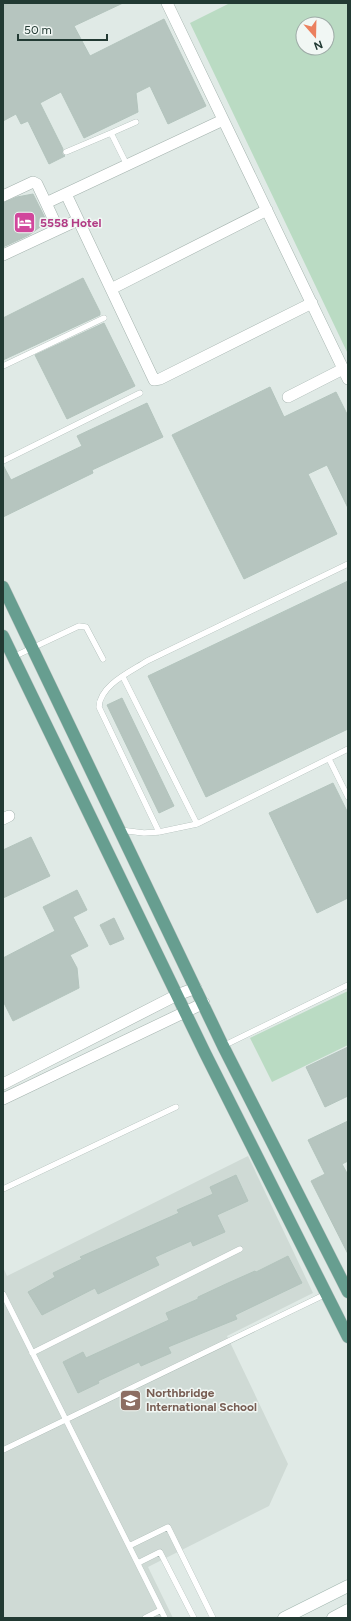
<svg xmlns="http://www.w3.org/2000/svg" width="351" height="1621" font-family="Figtree,sans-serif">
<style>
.built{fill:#cfdad5}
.green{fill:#badbc3;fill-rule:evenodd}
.building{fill:#b6c5bf;stroke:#b3c4bd}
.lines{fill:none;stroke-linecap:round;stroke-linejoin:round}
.lane-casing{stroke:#a3b2ad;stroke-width:6}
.street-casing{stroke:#a3b2ad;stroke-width:12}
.secondary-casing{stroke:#a0b6ae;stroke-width:13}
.primary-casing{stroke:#bdc4c2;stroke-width:13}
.lane{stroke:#fff;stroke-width:5.5}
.street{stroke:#fff;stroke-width:11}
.secondary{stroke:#fff;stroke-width:12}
.primary{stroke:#679e90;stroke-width:12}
.labels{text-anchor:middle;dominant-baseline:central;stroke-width:3;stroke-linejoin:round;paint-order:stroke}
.hotel-label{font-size:12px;font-weight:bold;fill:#b23c85;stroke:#f1f7f4;text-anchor:start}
.education-label{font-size:12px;font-weight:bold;fill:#785e54;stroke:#f1f7f4;text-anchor:start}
</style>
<rect width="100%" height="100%" fill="#e0eae6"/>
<!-- built -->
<path class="built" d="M248 1156 313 1293 227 1336 288 1464 269 1506 148 1567 173 1618H3V1267L7 1276Z"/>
<!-- green -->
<path class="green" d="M230 3H348V354L190 23ZM303 24H327V48H303Z
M348 991V1045L272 1082 250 1038Z"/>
<!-- building -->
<path class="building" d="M3 3H123L74 26 90 56 164 19 206 106 168 124 150 86 136 93 138 112 84 138 61 92 40 103 63 149 62 154 65 156 49 164 28 121 21 124 16 114 3 121Z
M33 194 47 222 29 235 3 247V203L17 197Z
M83 278 100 312V315L3 360V318Z
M104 323 135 386 67 419 35 355Z
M270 387 284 417 336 392 348 416V508L327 465 308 474 337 534 244 579 172 435Z
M147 403 163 437 92 470 93 473 3 517V465L11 480 82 446 77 436Z
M348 581V729L206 797 148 676Z
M122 698 174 806 159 813 107 705Z
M333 783 348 813V898L317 913 269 813Z
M31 837 50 876 3 898V850Z
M77 890 87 910 73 917 88 946 70 955 77 968 79 988 13 1021 3 1001V958L55 931 43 907Z
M114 918 124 939 110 945 100 925Z
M348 1047V1096L325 1107 306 1067Z
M348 1121V1161L342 1164 348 1175V1254L311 1181 325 1174 308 1140Z
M236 1175 248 1201 217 1215 225 1232 193 1246 191 1241 155 1257 159 1265 98 1294 95 1288 42 1315 28 1292 55 1277 53 1273 82 1259 80 1257 179 1213 177 1210 213 1194 210 1187Z
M288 1256 302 1283 235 1315 237 1319 168 1347 171 1353 141 1366 139 1362 98 1381 99 1383 78 1393 63 1362 83 1352 86 1358 169 1320 166 1313 198 1299V1297L228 1283 255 1271 256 1272Z"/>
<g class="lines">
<defs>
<path id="lane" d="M111 133 136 122
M66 152 111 133 127 165
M3 366 104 318
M3 461 140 393
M13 657 79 626 86 627 103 659
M123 677 197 824
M329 759 348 797
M120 830 144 833 159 832 197 824 348 749
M159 832 99 707C100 685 130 672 147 661L348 564
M223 1046 348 985
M3 1189 176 1107
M3 1294 165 1618
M32 1353 240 1249
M3 1450 326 1294
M129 1546 168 1527 213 1618
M138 1563 160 1552 194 1618
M145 1618 161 1610"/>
<path id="street" d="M167 3 348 379
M66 194 154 380 160 379 312 303
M3 196 33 182 37 184 46 203 223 120
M46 203 58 229
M3 255 78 220
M111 289 267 210
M288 397 343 369
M3 819 9 816
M3 1084 177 995 196 988
M3 1099 204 1003"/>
<path id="secondary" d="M284 1618 348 1586
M333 1618 348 1610"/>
<path id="primary" d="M3 587 223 1046 348 1292
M3 636 205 1053 348 1337"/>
</defs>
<!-- lane casing -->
<use href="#lane" class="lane-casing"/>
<!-- street casing -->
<use href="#street" class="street-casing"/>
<!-- secondary casing -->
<use href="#secondary" class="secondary-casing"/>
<!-- primary casing -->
<use href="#primary" class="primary-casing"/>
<!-- lane -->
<use href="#lane" class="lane"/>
<!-- street -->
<use href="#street" class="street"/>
<!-- secondary -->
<use href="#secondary" class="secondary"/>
<!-- primary -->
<use href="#primary" class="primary"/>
</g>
<!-- icons -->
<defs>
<symbol id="hotel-square" viewBox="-11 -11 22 22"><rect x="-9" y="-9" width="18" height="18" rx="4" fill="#d1479c" stroke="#f1f7f4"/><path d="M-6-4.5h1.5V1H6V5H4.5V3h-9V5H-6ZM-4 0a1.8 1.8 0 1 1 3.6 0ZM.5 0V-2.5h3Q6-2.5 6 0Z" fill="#fff"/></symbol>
<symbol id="school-square" viewBox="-11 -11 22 22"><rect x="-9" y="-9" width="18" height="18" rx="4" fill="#8d6e63" stroke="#f1f7f4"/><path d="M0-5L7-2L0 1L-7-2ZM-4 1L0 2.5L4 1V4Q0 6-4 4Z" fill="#fff"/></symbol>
</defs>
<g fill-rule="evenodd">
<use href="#hotel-square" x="12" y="210" width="25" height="25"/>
<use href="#school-square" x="118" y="1388" width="25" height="25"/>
</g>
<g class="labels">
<!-- hotel labels -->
<g class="hotel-label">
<text x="40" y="223">5558 Hotel</text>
</g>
<!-- education labels -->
<g class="education-label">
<text x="146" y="1393">Northbridge<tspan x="146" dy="14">International School</tspan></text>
</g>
</g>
<!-- border -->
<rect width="351" height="1621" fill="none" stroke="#223a33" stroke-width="8"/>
<!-- north arrow -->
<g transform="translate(315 36) rotate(160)"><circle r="19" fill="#f1f7f4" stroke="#9eaba7"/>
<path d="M0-3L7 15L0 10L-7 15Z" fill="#eb805e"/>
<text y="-6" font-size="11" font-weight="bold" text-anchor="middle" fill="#223a33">N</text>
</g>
<!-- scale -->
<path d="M18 34v6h89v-6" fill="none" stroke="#223a33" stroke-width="2"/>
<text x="24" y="34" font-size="12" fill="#223a33" stroke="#f1f7f4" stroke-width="3" paint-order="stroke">50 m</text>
</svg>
